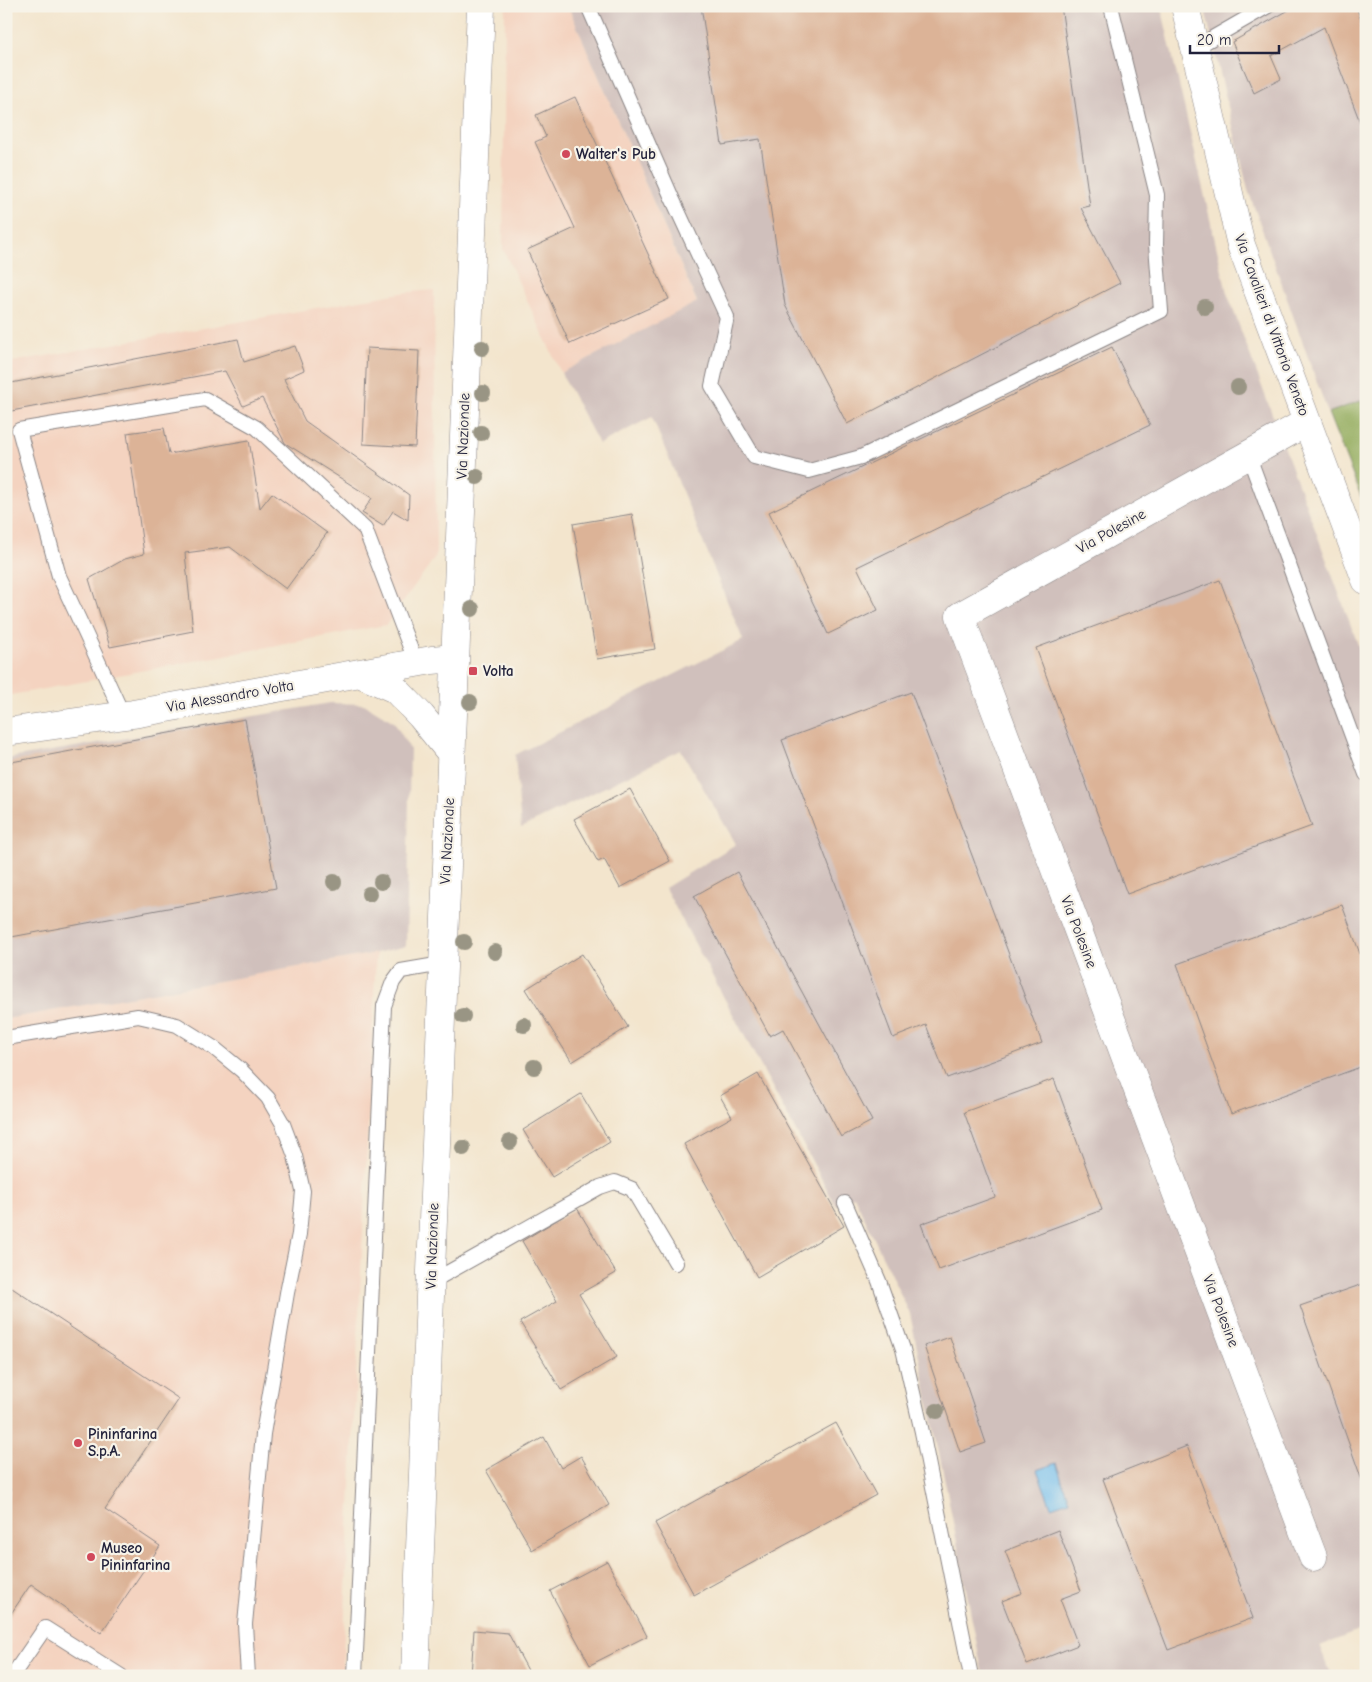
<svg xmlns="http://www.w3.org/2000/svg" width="1372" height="1682" font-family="'Comic Neue',sans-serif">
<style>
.built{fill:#f4d3c0}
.industrial{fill:#d0c0bc}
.forest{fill:#92ab5c;stroke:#5a664c}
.water{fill:#74bfed;stroke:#4b7094}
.building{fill:#dcb397}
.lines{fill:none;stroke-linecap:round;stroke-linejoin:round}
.lane-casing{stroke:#8a8484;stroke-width:16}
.street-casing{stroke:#8a8484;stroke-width:29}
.primary-casing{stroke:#8a8484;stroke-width:29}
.lane{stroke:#fff;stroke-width:14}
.street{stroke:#fff;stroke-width:28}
.primary{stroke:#fff;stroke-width:28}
.tree{fill:#999584}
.poi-dot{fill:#d1495b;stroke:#f7f3e8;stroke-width:2}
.labels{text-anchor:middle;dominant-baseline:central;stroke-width:4.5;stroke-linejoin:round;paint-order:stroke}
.poi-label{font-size:15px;font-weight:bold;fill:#22223b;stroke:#f7f3e8;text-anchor:start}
.street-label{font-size:15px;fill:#22223b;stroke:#f7f3e8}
</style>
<rect width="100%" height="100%" fill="#f7f3e8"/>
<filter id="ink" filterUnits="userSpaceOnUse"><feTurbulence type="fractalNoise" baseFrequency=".02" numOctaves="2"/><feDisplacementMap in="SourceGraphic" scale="10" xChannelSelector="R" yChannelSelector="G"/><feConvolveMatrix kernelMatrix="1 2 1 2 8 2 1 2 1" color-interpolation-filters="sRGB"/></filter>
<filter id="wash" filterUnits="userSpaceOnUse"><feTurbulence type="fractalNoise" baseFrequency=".0096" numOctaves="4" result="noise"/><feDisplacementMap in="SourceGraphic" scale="20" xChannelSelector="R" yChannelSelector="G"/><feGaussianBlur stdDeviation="1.12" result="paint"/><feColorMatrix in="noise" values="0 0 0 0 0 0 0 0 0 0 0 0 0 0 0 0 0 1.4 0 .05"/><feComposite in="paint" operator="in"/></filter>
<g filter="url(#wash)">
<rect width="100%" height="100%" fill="#f3e5cd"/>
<!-- built -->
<path class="built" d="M505 6H568L697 303 561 373 503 249Z
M434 290 436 556 386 625 6 696V363L401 293Z
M376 953 342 1676H6V1019Z"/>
<!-- industrial -->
<path class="industrial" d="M568 6H1161L1227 293 1366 666V1628L1320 1646 1332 1676H983L946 1486 910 1314 854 1196 836 1206 665 888 736 844 681 750 521 828 515 755 743 640 652 417 599 444 561 373 697 302Z
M1204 6H1356L1366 35V399L1328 413 1248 190Z
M330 703 364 704 394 722 410 749 406 946 376 953 6 1019V759Z"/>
<!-- forest -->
<path class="forest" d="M1366 399V509L1328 413Z"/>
<!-- water -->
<path class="water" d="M1056 1463 1069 1501 1051 1507 1037 1470Z"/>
<g id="blocks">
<!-- building -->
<path class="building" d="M701 6H1061L1090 206 1081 208 1120 283 847 424 785 305 760 139 722 145Z
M1296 6H1356L1366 35V138L1324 27 1271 56 1281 79 1254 93 1232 42Z
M575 97 669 299 570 344 527 250 575 228 535 142 546 137 536 115Z
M238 339 244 362 295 346 304 370 284 379 305 421 409 495 408 520 393 511 383 526 362 513 372 498 285 443 262 398 243 406 225 371 6 412V384Z
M1112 347 1150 425 857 567 878 610 828 634 769 512Z
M367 348 419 351 415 447 363 444Z
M164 428 169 454 249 440 260 508 272 493 327 533 286 589 230 547 185 553 193 631 110 647 89 579 125 559 144 554 127 433Z
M632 514 655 649 597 659 573 524Z
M1220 580 1312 826 1127 894 1036 648Z
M911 692 1042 1043 947 1078 926 1025 893 1038 782 740Z
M245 719 276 888 6 938V763Z
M630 789 670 861 620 888 604 859 598 862 574 819Z
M737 872 872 1121 841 1137 783 1029 770 1036 694 896Z
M1342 905 1366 970V1065L1231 1114 1177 964Z
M582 954 628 1027 572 1062 526 989Z
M758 1074 844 1226 757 1277 684 1144 732 1117 720 1096Z
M1054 1079 1102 1210 939 1270 921 1224 995 1197 964 1112Z
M581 1094 610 1142 552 1177 523 1130Z
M577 1208 616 1273 579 1294 617 1357 561 1390 520 1322 557 1301 522 1241Z
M1366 1283V1486H1364L1300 1306Z
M9 1286 179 1399 105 1509 160 1546 101 1633 31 1584 6 1621V1498L11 1490 6 1487V1290Z
M950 1337 986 1443 960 1452 924 1346Z
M836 1423 876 1495 694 1595 655 1523Z
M544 1437 561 1468 581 1456 609 1505 532 1550 486 1470Z
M1187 1446 1253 1618 1168 1650 1103 1479Z
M1058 1530 1081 1591 1060 1599 1078 1645 1027 1665 1002 1601 1022 1593 1005 1551Z
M607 1561 647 1636 590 1665 550 1591Z
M474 1630 508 1633 531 1676H471Z"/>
</g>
</g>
<g filter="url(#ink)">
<use href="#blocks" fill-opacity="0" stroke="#8a8484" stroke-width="1"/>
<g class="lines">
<defs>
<path id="lane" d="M588 6 672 198 727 317 712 386 754 457 809 471 861 457 1161 311 1156 245 1157 195 1111 6
M1195 48 1268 6
M1248 454 1366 774
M123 715 59 576 19 430 205 399 257 428 365 529 416 663
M6 1038 138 1016 177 1025 214 1048 241 1070 268 1098 283 1124 295 1156 303 1191 299 1234 287 1293 263 1434 245 1624 248 1676
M845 1203 879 1281 903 1349 922 1432 971 1676
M431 1282 600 1187 615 1182 632 1189 676 1263
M12 1676 45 1628 121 1676
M355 1676 384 1006 393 982 401 971 442 964"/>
<path id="street" d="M1185 6 1241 245 1366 580
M1307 422 960 616 1313 1557
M359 673 395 689 421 716 451 753
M6 732 133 714 432 660 454 658"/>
<path id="primary" d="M415 1676 481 6"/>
</defs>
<!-- lane casing -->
<use href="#lane" class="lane-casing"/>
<!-- street casing -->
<use href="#street" class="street-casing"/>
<!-- primary casing -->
<use href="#primary" class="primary-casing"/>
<!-- lane -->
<use href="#lane" class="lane"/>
<!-- street -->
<use href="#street" class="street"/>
<!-- primary -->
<use href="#primary" class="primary"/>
</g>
<!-- trees -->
<g class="tree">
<circle cx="1205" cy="307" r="8"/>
<circle cx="482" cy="348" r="8"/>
<circle cx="1238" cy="387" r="8"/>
<circle cx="483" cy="393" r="8"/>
<circle cx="481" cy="433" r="8"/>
<circle cx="477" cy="477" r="8"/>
<circle cx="472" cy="609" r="8"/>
<circle cx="470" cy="702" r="8"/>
<circle cx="334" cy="882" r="8"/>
<circle cx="381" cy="882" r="8"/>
<circle cx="369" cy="894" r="8"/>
<circle cx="464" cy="942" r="8"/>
<circle cx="495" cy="952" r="8"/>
<circle cx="463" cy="1016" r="8"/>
<circle cx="524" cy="1025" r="8"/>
<circle cx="534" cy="1067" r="8"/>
<circle cx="510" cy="1142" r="8"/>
<circle cx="463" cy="1148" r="8"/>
<circle cx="937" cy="1411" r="8"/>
</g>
</g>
<!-- markers -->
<g class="poi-dot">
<circle cx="566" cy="154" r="5"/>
<rect x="468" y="666" width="10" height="10" rx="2.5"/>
<circle cx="78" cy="1443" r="5"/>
<circle cx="91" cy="1557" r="5"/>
</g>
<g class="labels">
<!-- poi labels -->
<g class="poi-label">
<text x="576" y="154">Walter's Pub</text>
<text x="483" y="671">Volta</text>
<text x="88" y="1434">Pininfarina<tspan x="88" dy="17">S.p.A.</tspan></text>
<text x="101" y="1548">Museo<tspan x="101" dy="17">Pininfarina</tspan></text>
</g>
<!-- street labels -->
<g class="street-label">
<text transform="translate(1272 325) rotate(70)">Via Cavalieri di Vittorio Veneto</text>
<text transform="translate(463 436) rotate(-88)">Via Nazionale</text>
<text transform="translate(1111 531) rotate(-29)">Via Polesine</text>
<text transform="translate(230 696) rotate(-10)">Via Alessandro Volta</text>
<text transform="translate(447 841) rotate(-87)">Via Nazionale</text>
<text transform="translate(1079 932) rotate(69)">Via Polesine</text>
<text transform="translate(432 1246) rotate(-88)">Via Nazionale</text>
<text transform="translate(1221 1311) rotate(69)">Via Polesine</text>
</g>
</g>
<!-- margin -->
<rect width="1372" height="1682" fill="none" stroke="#f7f3e8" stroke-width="25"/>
<!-- scale -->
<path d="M1190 45v8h89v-8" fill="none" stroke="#22223b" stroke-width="2.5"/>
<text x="1197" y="45" font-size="15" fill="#22223b" stroke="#f7f3e8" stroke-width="4" paint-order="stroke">20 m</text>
</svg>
